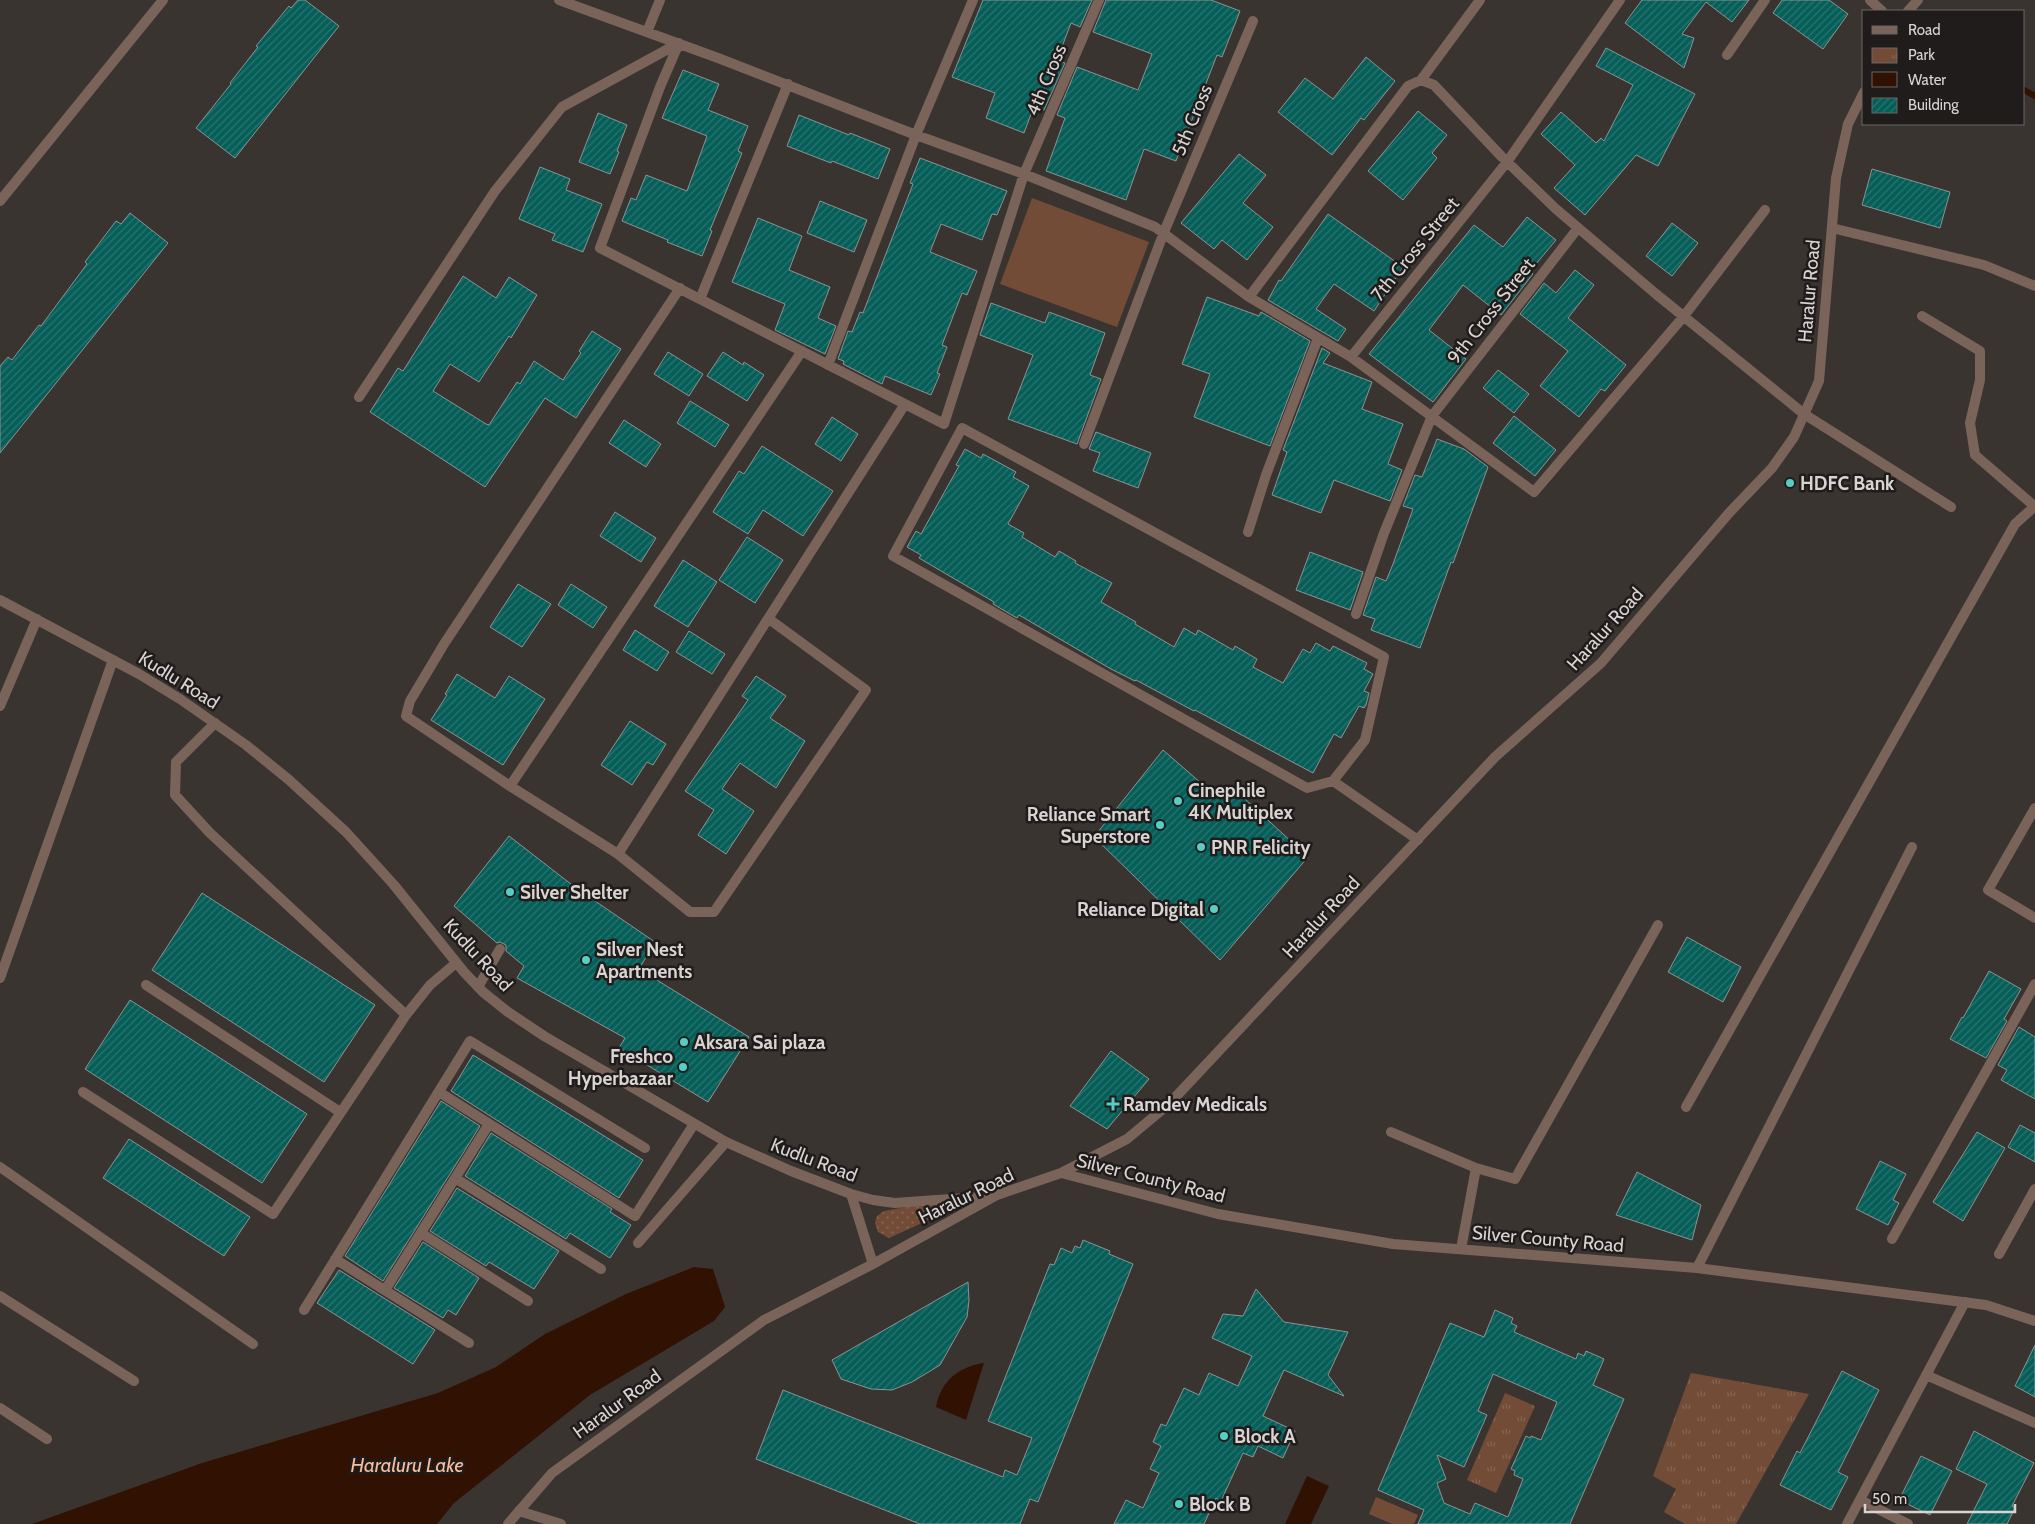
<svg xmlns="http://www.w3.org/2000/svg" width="2035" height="1524" font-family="Cabin,sans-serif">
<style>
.grass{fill:url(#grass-dots)}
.park{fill:url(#park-tufts)}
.pitch{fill:#734c37}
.water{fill:#311101}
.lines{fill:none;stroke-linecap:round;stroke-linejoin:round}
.stream{stroke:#311101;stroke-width:6}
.building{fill:url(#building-hatch);stroke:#8b9392;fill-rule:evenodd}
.minor{stroke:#7a6459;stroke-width:10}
.tertiary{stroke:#7a6459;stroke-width:10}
.poi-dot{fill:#56cec4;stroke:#1f1c1b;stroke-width:2}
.labels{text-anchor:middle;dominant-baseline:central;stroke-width:5;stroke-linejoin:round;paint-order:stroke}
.street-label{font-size:19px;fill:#d7d4d2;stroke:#1f1c1b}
.poi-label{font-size:19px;font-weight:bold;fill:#d7d4d2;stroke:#1f1c1b;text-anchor:start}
.water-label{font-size:20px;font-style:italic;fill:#f9bc9c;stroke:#1f1c1b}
</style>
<defs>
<pattern id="grass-dots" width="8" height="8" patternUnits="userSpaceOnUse" patternTransform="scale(1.25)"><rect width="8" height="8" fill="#734c37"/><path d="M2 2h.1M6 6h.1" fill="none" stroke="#866553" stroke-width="1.8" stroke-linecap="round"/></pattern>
<pattern id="park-tufts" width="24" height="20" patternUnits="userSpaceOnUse" patternTransform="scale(1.25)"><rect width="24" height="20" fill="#734c37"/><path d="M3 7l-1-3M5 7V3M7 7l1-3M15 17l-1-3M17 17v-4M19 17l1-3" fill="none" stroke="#866553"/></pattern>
<pattern id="building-hatch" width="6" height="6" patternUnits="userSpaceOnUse" patternTransform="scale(1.25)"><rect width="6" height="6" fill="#065e58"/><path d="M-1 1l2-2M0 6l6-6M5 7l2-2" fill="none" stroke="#2a746f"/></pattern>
</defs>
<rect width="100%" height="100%" fill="#3a3431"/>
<!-- grass -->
<path class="grass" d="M941 1201 947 1204 946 1212 889 1238 878 1232 875 1223 877 1216 884 1211Z"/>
<!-- park -->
<path class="park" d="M1691 1373 1809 1394 1736 1524H1685L1664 1512 1676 1489 1653 1476Z
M1505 1393 1535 1406 1496 1493 1467 1480Z"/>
<!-- pitch -->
<path class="pitch" d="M1032 198 1149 242 1117 327 1000 284Z
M1376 1497 1418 1515 1414 1524H1392L1369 1514Z"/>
<!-- water -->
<path class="water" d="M694 1267 713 1269 725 1307 714 1321 590 1395 454 1503 437 1524H32L202 1463 438 1393 496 1367 545 1334 626 1294Z
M984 1363 966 1420 936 1407C941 1381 958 1367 984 1363Z
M1307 1476 1329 1486 1311 1524H1285Z"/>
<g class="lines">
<!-- stream -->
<path class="stream" d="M2024 90 2035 96"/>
</g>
<!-- building -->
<path class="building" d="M298 0H305L339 26 235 158 196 128 231 84 230 83 258 47 256 46 289 6 291 8Z
M983 0H1092L1080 27 1071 23 1057 60 1065 63 1044 110 1034 106 1024 133 986 118 995 93 952 77Z
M1106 0H1211L1240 11 1222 57 1217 55 1176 161 1144 149 1126 200 1046 171 1065 118 1057 115 1077 67 1138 90 1152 54 1093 32Z
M1642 0H1749L1732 22 1706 2 1682 34 1694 38 1684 68 1625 23Z
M1782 0H1829L1848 14 1823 49 1773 13Z
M1606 48 1695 94 1658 166 1636 155 1585 215 1554 188 1575 165 1541 134 1561 112 1596 143 1601 138 1604 141 1633 85 1596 66Z
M1366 57 1395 81 1364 120 1361 118 1332 155 1278 112 1305 78 1333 99Z
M683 70 719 84 708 110 748 126 738 151 742 153 710 230 712 231 702 256 667 242 668 240 622 221 631 198 636 200 646 175 687 191 707 136 662 118Z
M1418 111 1447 135 1432 153 1437 158 1403 200 1368 171Z
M598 113 627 125 617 151 619 152 610 174 579 162Z
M799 115 849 135 850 133 890 149 878 179 832 161 831 163 787 146Z
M1239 154 1266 175 1243 203 1273 227 1247 260 1222 240 1214 249 1181 223Z
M920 158 1007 191 997 215 992 214 982 240 941 224 930 252 977 271 967 295 962 293 942 345 947 347 937 373 940 374 931 395 885 376 882 384 843 364 844 361 838 359 848 331 852 332 860 312 863 313 913 184 910 183Z
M540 167 570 179 566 190 602 204 583 252 552 240 555 234 519 219Z
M1872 169 1950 192 1940 228 1862 205Z
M820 201 867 220 854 252 807 233Z
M130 213 168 243 0 453V366L8 357 12 360 39 325 41 326 87 264 85 262 116 221 121 224Z
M1328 214 1403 267 1374 311 1334 284 1316 309 1346 329 1338 341 1268 300 1279 280 1281 281Z
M1527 217 1556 240 1530 271 1533 274 1501 315 1463 285 1429 330 1466 359 1433 402 1369 354 1474 225 1503 247Z
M758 218 802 236 789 270 830 287 818 318 836 326 825 354 775 330 785 304 732 282Z
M1672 223 1698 243 1672 276 1646 256Z
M1575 270 1594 285 1568 318 1626 365 1605 391 1601 389 1579 417 1540 386 1568 351 1520 314 1544 283 1556 293Z
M463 276 496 298 509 277 537 295 511 338 509 336 479 382 450 364 433 391 486 424 489 425 517 382 520 384 534 361 563 380 581 353 579 351 592 331 621 349 576 418 545 398 485 487 370 412 398 368 403 371Z
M1207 297 1259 316 1261 312 1310 341 1270 446 1194 417 1210 374 1182 364Z
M991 303 1045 323 1049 312 1105 333 1090 375 1101 379 1077 444 1008 419 1033 355 980 335Z
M1322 348 1330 353 1323 363 1372 382 1362 409 1403 424 1388 464 1402 470 1390 501 1334 480 1321 513 1272 495 1287 452 1283 450Z
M668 352 703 374 689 396 654 374Z
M723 352 743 365 744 362 764 375 747 401 707 376Z
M1498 370 1529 394 1514 413 1483 388Z
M690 401 729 425 715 447 677 423Z
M1514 416 1556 450 1535 476 1493 443Z
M832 417 858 434 841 461 815 444Z
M624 420 661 444 646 467 609 443Z
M1096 432 1151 453 1138 488 1093 471 1100 453 1089 449Z
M1437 439 1464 449 1488 467 1453 563 1451 562 1420 648 1371 630 1375 619 1363 615 1376 577 1386 581 1393 564 1413 509 1403 506 1415 475 1422 477Z
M762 446 833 491 803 536 763 510 748 534 713 512 739 471 744 474Z
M965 449 981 458 983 454 1016 472 1013 477 1029 486 1008 524 1024 533 1022 537 1055 557 1059 551 1076 561 1075 563 1112 583 1101 602 1136 622 1135 624 1174 647 1184 628 1196 635 1198 630 1233 650 1235 646 1257 659 1253 667 1283 683 1303 649 1310 653 1316 643 1330 651 1333 646 1367 663 1364 669 1373 674 1364 691 1369 693 1366 705 1364 708 1359 706 1341 738 1334 734 1313 773 1195 710 1194 711 1136 680 1135 681 1111 669 1019 615 1017 618 993 604 994 602 919 558 921 555 907 547 916 531 921 534 959 466 956 465Z
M615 512 656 538 641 562 600 536Z
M747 537 783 560 755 603 719 580Z
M1310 552 1363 572 1350 610 1296 590Z
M683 560 717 582 688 627 654 606Z
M518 584 551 604 522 647 490 627Z
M571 584 607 607 593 628 558 605Z
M635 630 669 652 657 671 623 650Z
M689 631 725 654 712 674 676 652Z
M457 674 495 698 509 676 545 699 503 765 431 720 447 695 445 694Z
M756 676 786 696 770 718 805 741 776 788 740 763 722 789 754 811 726 854 698 835 714 810 685 791 748 700 742 696Z
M630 721 666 744 653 765 647 762 632 785 601 765Z
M1163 750 1217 797 1232 787 1308 857 1220 960 1094 837Z
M509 836 576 888 655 942 639 969 749 1037 708 1102 619 1048 625 1038 517 978 524 966 506 951V945L500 942 497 943 454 906Z
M202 893 375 1005 324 1082 152 970Z
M1687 937 1741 967 1723 1002 1668 972Z
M1989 971 2021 989 2004 1019 2007 1021 1986 1058 1950 1039 1962 1017 1963 1018Z
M130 1000 307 1114 262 1183 85 1069Z
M2019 1027 2035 1037V1099L2001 1080 2007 1070 1998 1065Z
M1111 1051 1149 1079 1107 1129 1070 1106Z
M473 1055 643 1160 619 1198 451 1091Z
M441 1101 480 1126 383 1281 345 1256Z
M2020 1125 2035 1133V1162L2008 1147Z
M1977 1132 2005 1148 1963 1221 1933 1202Z
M491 1133 612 1209 610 1212 631 1225 610 1258 570 1233 566 1239 465 1176Z
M129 1139 250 1217 224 1256 103 1178Z
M1880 1161 1906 1174 1893 1200 1899 1203 1888 1225 1856 1209Z
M1637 1172 1701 1205 1692 1240 1616 1215Z
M457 1188 559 1251 534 1289 489 1262 486 1266 430 1231Z
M1083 1240 1110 1251 1109 1254 1133 1264 1038 1502 1030 1499 1020 1524H920L756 1459 783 1390 1003 1477 1005 1470 1017 1475 1032 1438 988 1421 1050 1264 1054 1265 1061 1248 1072 1253 1075 1246 1080 1248Z
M423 1242 479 1278 456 1315 448 1310 443 1318 394 1288Z
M339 1270 435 1330 413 1364 317 1303Z
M968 1282 969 1300 967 1317 940 1365 912 1382 892 1390 871 1389 841 1379 832 1360Z
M1256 1289 1284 1322 1348 1332 1328 1375 1344 1396 1284 1370 1263 1416 1295 1431 1283 1458 1258 1446 1253 1457 1243 1453 1221 1501 1216 1498 1204 1524H1114L1126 1500 1143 1508 1159 1473 1150 1469 1161 1446 1153 1442 1161 1424 1166 1426 1184 1388 1199 1395 1209 1373 1238 1386 1252 1356 1212 1338 1223 1314 1243 1316Z
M1495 1310 1513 1318 1511 1323 1517 1326 1514 1332 1576 1359 1578 1353 1584 1356 1586 1351 1604 1359 1593 1385 1624 1399 1570 1524H1418L1424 1510 1378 1490 1450 1323 1484 1337ZM1493 1374 1557 1402 1541 1440 1531 1436 1530 1438 1526 1436 1511 1469 1515 1471 1514 1475 1523 1479 1508 1517 1475 1503 1470 1514 1444 1503 1437 1483 1446 1479 1437 1455 1464 1467 1487 1415 1478 1411Z
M2035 1345V1397L2015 1386Z
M1842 1371 1879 1390 1838 1472 1848 1477 1831 1510 1780 1485 1797 1451 1800 1453Z
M1974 1431 2034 1463 2012 1506 2015 1508 2007 1524H1967L1987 1484 1956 1469Z
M1921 1456 1952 1471 1930 1515 1899 1500Z"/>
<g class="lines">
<!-- minor -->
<path class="minor" d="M559 0 718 58 916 135 1024 174 1155 227 1249 297 1408 86 1421 80 1434 85 1501 156 1556 209 1656 294 1804 414 1951 507
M1870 0 1882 11
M647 32 660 0
M679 43 660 87 600 248 944 424 1024 174 1099 0
M1727 55 1765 0
M1421 80 1480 0
M0 201 163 0
M1832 228 1984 265 2035 286
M680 288 444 644 410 701 406 716 510 786 618 854 690 912H714L866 690 769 619
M1249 297 1351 357 1534 492 1684 316 1765 210
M700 299 788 84
M1922 316 1980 351V380L1970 423 1975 455 2033 505
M1351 357 1507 162 1620 0
M828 365 916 135 973 0
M359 397 495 191 562 107 679 43
M1084 444 1164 232 1253 21
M1248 532 1266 475 1318 338
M1356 614 1384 533 1432 416 1578 228
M0 706 37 619
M215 723 176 762 175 795 210 833 406 1015
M1333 781 1307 788 893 556 962 428 1384 657 1365 740 1333 781 1418 840
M510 786 802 351
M2035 808 1988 890 2035 918
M618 854 905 404
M0 978 113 660
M146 985 340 1112
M478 987 500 949
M83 1092 273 1214 406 1015 430 985 456 963
M439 1092 635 1216 694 1124
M1686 1107 2015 524 2035 506
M1391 1132 1476 1168
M0 1167 253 1344
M455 1178 601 1269
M421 1233 528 1301
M1892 1239 2035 984
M638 1243 726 1142
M1461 1249 1476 1168 1515 1179 1658 925
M1999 1254 2035 1189
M335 1259 469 1343
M1697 1268 1912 847
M385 1290 489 1124
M0 1296 134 1381
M304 1310 470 1041 645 1148
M1926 1375 2035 1423
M0 1408 47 1439
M1860 1500 1908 1524
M519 1511 561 1524
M1847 1524 1965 1302"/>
<!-- tertiary -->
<path class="tertiary" d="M1908 11 1918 0
M0 600 139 674 180 699 246 745 288 779 346 832 394 885 464 972 483 992 508 1012 544 1036 726 1142 791 1171 851 1194 873 1200 895 1203 993 1196
M1061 1173 1218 1214 1393 1244 1697 1268 1986 1305 2035 1321
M851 1194 873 1264
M508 1524 552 1473 764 1320 873 1264 997 1195 1061 1173 1127 1139 1169 1104 1495 757 1601 663 1729 513 1772 468 1794 437 1819 381 1836 178 1848 124 1864 92"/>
</g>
<!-- markers -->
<g class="poi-dot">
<circle cx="1790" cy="483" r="5"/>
<circle cx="1178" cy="801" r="5"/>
<circle cx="1160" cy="825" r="5"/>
<circle cx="1201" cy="847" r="5"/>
<circle cx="510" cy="892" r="5"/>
<circle cx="1214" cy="909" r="5"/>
<circle cx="586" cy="960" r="5"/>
<circle cx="684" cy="1042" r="5"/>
<circle cx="683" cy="1067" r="5"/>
<path d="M1110.5 1096.5h5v5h5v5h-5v5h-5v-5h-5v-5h5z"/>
<circle cx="1224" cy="1436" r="5"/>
<circle cx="1179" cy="1504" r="5"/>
</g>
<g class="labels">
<!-- street labels -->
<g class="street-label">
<text transform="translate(1046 80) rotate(-67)">4th Cross</text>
<text transform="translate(1192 120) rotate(-67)">5th Cross</text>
<text transform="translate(1415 249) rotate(-51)">7th Cross Street</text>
<text transform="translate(1809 291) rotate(-85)">Haralur Road</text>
<text transform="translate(1491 311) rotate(-52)">9th Cross Street</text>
<text transform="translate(1605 629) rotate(-48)">Haralur Road</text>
<text transform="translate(179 680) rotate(32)">Kudlu Road</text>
<text transform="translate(1321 917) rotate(-47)">Haralur Road</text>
<text transform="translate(478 955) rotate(47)">Kudlu Road</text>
<text transform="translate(814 1160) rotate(21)">Kudlu Road</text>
<text transform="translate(1151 1178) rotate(14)">Silver County Road</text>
<text transform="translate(966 1196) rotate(-26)">Haralur Road</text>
<text transform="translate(1548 1239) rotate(5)">Silver County Road</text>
<text transform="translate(617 1404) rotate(-36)">Haralur Road</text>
</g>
<!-- poi labels -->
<g class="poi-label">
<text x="1800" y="483">HDFC Bank</text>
<text x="1188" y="790">Cinephile<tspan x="1188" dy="22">4K Multiplex</tspan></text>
<text x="1150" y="814" text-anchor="end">Reliance Smart<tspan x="1150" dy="22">Superstore</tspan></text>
<text x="1211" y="847">PNR Felicity</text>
<text x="520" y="892">Silver Shelter</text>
<text x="1204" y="909" text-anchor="end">Reliance Digital</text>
<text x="596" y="949">Silver Nest<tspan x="596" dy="22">Apartments</tspan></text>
<text x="694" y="1042">Aksara Sai plaza</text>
<text x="673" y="1056" text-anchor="end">Freshco<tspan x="673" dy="22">Hyperbazaar</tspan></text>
<text x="1123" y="1104">Ramdev Medicals</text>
<text x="1234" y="1436">Block A</text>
<text x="1189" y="1504">Block B</text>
</g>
<!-- water labels -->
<g class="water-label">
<text x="407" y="1465">Haraluru Lake</text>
</g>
</g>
<!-- legend -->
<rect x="1862" y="10" width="162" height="115" fill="#1f1c1b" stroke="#696664"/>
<rect x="1872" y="26" width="25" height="8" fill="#7a6459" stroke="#696664"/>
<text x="1908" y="35" font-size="15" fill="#d7d4d2">Road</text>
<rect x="1872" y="48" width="25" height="15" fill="url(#park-tufts)" stroke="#696664"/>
<text x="1908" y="60" font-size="15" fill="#d7d4d2">Park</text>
<rect x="1872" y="72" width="25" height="15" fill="#311101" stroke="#696664"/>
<text x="1908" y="85" font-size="15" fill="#d7d4d2">Water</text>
<rect x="1872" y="98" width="25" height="15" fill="url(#building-hatch)" stroke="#696664"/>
<text x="1908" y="110" font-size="15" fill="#d7d4d2">Building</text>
<!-- scale -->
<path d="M1865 1504v8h150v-8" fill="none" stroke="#d7d4d2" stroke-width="2.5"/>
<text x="1872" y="1504" font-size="15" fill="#d7d4d2" stroke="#1f1c1b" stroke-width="4" paint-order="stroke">50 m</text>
</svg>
